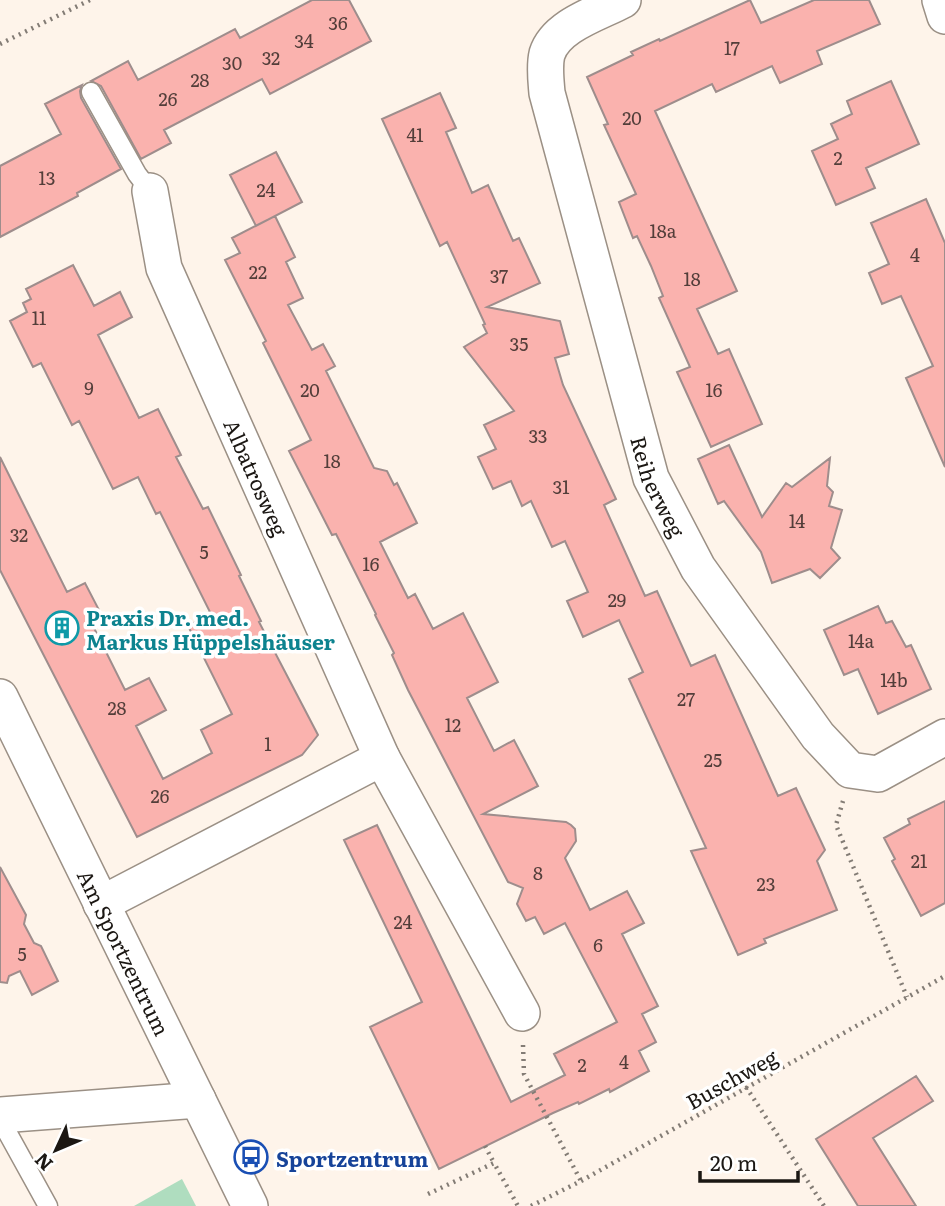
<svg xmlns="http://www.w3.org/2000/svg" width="945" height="1206" font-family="Literata,serif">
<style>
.green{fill:#afddbf}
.building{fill:#fab2ae;stroke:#9e8d8c;stroke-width:2}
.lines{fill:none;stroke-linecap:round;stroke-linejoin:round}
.lane-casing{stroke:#9b9085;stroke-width:21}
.street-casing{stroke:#9b9085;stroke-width:38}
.path{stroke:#837c75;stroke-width:4.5;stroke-dasharray:2 5;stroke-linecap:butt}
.lane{stroke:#fff;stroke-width:18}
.street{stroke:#fff;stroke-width:35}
.labels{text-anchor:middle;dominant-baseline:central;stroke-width:7;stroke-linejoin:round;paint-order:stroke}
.number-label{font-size:18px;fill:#533e3a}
.street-label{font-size:21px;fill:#1b1713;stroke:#fff}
.culture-label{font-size:21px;font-weight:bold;fill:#0d838f;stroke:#fff;text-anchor:start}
.transit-label{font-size:21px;font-weight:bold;fill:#164399;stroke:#fff;text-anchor:start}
</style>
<rect width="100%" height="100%" fill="#fef4ea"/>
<!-- green -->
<path class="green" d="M182 1179 196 1206H134Z"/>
<!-- building -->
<path class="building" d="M312 0H349L371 41 270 94 262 79 164 130 171 143 141 159 101 86 91 81 128 61 138 80 235 29 240 38Z
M750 0 761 23 814 0H869L880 24 817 51 822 64 780 83 772 66 716 92 712 84 655 111 737 291 697 309 718 354 729 349 762 424 711 447 677 372 690 367 659 298 663 296 651 266 637 236 633 238 619 202 636 194 604 125 608 124 587 77 633 55 631 52 659 39 660 41Z
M891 81 919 144 866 168 875 188 836 205 812 151 838 139 831 124 852 114 847 101Z
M82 85 80 91 81 98 121 169 77 193 78 196 0 237V166L61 134 45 104Z
M440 93 456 128 446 132 472 193 488 185 513 241 519 238 540 283 487 307 560 321 569 354 555 358 563 385 616 499 604 505 645 596 657 591 691 666 715 655 778 796 796 788 825 850 817 861 837 910 764 939 766 943 738 955 691 851 706 848 629 679 643 672 619 620 583 637 567 601 588 592 565 541 552 547 531 501 522 506 511 481 493 489 478 457 496 449 484 425 514 411 464 347 487 333 483 325 485 324 447 242 440 246 382 119Z
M276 152 302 202 256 226 230 175Z
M926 199 945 243V467L906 378 933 366 901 296 882 304 869 273 889 264 871 223Z
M275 216 295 257 286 262 303 298 288 305 312 350 323 344 335 366 326 371 374 468 387 471 394 485 397 483 417 523 380 542 408 598 415 594 433 629 463 613 498 682 467 698 494 751 514 740 538 786 483 814 566 822 571 825 575 829 576 841 565 858 590 910 627 891 644 923 622 934 658 1006 642 1014 656 1042 639 1051 649 1071 610 1092 609 1089 579 1104 578 1102 553 1113 439 1169 370 1027 422 1002 344 840 377 825 511 1102 565 1075 554 1054 617 1022 565 923 544 934 535 917 526 921 517 904 523 888 508 882 408 690 392 655 394 653 375 615 376 614 336 534 332 535 289 451 311 440 263 343 266 341 225 260 240 253 232 238Z
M73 265 94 306 120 292 132 317 98 335 139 418 158 409 181 455 176 457 203 509 208 507 241 575 239 576 261 621 259 622 318 735 302 755 137 837 0 570V457L67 592 85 583 99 610 88 616 125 690 149 678 166 710 136 726 163 779 212 753 201 730 232 714 188 626 211 614 160 512 156 514 138 477 113 489 79 421 72 425 41 363 33 367 10 321 27 312 23 303 31 299 26 289Z
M729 445 762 517 786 483 792 487 830 458 827 486 833 492 829 506 842 510 831 548 840 558 820 578 810 569 772 583 761 552 724 501 718 504 698 459Z
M878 606 886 623 892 621 906 647 911 645 931 689 878 714 858 669 844 675 824 630Z
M945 801V903L921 916 892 861 895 859 884 838 910 824 908 819Z
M0 867 26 915 24 924 34 943 41 946 58 981 32 995 20 971 9 976 7 983 0 982Z
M916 1076 933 1101 873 1138 916 1206H858L816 1139Z"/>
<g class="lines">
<defs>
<path id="lane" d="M91 92 137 174 150 191
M0 1119 48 1206"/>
<g id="street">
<path id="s1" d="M623 0C599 13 556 25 547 54 544 66 546 81 547 93L651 478 698 568 818 736 850 770 878 774 945 737"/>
<path d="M940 0 945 16"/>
<path id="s2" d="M0 697 250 1206"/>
<path d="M382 758 522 1013"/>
<path d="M101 904 382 758 164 268 150 191"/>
<path d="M0 1115 198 1100"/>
</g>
</defs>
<!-- lane casing -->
<use href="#lane" class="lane-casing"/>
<!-- street casing -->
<use href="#street" class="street-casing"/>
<!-- path -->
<path class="path" d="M0 44 90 0
M843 801 836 825 907 997
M523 1045 524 1074 581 1181
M746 1087 824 1206
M485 1146 494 1163
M428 1194 494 1163 518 1206
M531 1206 581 1181 945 976"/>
<!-- lane -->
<use href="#lane" class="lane"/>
<!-- street -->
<use href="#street" class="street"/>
</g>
<!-- icons -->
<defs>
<symbol id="building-ring" viewBox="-11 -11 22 22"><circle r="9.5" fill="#fff" stroke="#0f9aa8" stroke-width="1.5"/><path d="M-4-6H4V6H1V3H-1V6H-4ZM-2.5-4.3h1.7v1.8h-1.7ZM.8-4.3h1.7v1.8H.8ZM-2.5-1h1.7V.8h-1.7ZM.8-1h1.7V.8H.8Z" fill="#0f9aa8"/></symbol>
<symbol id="bus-ring" viewBox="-11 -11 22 22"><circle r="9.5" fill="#fff" stroke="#1a4fb4" stroke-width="1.5"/><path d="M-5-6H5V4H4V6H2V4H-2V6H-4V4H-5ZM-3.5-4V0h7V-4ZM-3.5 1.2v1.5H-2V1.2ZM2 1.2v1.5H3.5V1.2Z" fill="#1a4fb4"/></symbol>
</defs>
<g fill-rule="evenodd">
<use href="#building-ring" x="43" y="609" width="38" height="38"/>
<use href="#bus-ring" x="232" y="1138" width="38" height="38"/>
</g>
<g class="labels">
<!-- number labels -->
<g class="number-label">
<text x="338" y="22">36</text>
<text x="304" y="40">34</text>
<text x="732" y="47">17</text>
<text x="271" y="57">32</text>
<text x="232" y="62">30</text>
<text x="200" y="79">28</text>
<text x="168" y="98">26</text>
<text x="632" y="117">20</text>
<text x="415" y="134">41</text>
<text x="838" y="157">2</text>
<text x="47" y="177">13</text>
<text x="266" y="189">24</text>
<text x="663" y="230">18a</text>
<text x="915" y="254">4</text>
<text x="258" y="271">22</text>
<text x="499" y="275">37</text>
<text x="692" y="278">18</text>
<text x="39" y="317">11</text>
<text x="519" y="343">35</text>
<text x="89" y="387">9</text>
<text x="310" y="389">20</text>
<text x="714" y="389">16</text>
<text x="538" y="435">33</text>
<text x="332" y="460">18</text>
<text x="561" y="486">31</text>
<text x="797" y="520">14</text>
<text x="19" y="534">32</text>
<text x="204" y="551">5</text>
<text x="371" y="563">16</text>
<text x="617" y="599">29</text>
<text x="861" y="640">14a</text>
<text x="894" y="679">14b</text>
<text x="686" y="698">27</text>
<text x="117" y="707">28</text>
<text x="453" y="724">12</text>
<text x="268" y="743">1</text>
<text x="713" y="759">25</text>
<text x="160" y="795">26</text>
<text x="919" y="860">21</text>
<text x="538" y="872">8</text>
<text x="766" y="883">23</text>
<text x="403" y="921">24</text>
<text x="598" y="944">6</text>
<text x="22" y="953">5</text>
<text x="624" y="1061">4</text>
<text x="582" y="1064">2</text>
</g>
<!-- street labels -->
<g class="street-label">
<text transform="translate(257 477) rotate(66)">Albatrosweg</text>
<text stroke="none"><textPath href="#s1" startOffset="544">Reiherweg</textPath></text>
<text stroke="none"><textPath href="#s2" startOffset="284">Am Sportzentrum</textPath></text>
<text transform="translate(731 1078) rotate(-29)">Buschweg</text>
</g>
<!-- culture labels -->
<g class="culture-label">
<text x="86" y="616">Praxis Dr. med.<tspan x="86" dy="24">Markus Hüppelshäuser</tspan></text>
</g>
<!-- transit labels -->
<g class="transit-label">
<text x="276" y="1157">Sportzentrum</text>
</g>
</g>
<!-- north arrow -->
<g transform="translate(56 1150) rotate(226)" stroke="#ffffff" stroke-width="5" paint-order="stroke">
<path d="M0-5L12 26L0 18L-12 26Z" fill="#1b1713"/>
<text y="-10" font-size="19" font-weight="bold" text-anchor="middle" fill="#1b1713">N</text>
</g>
<!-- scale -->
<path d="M700 1171v10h98v-10" fill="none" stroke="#1b1713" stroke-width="3.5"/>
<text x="710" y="1171" font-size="21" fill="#1b1713" stroke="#ffffff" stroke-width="5" paint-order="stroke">20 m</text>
</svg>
